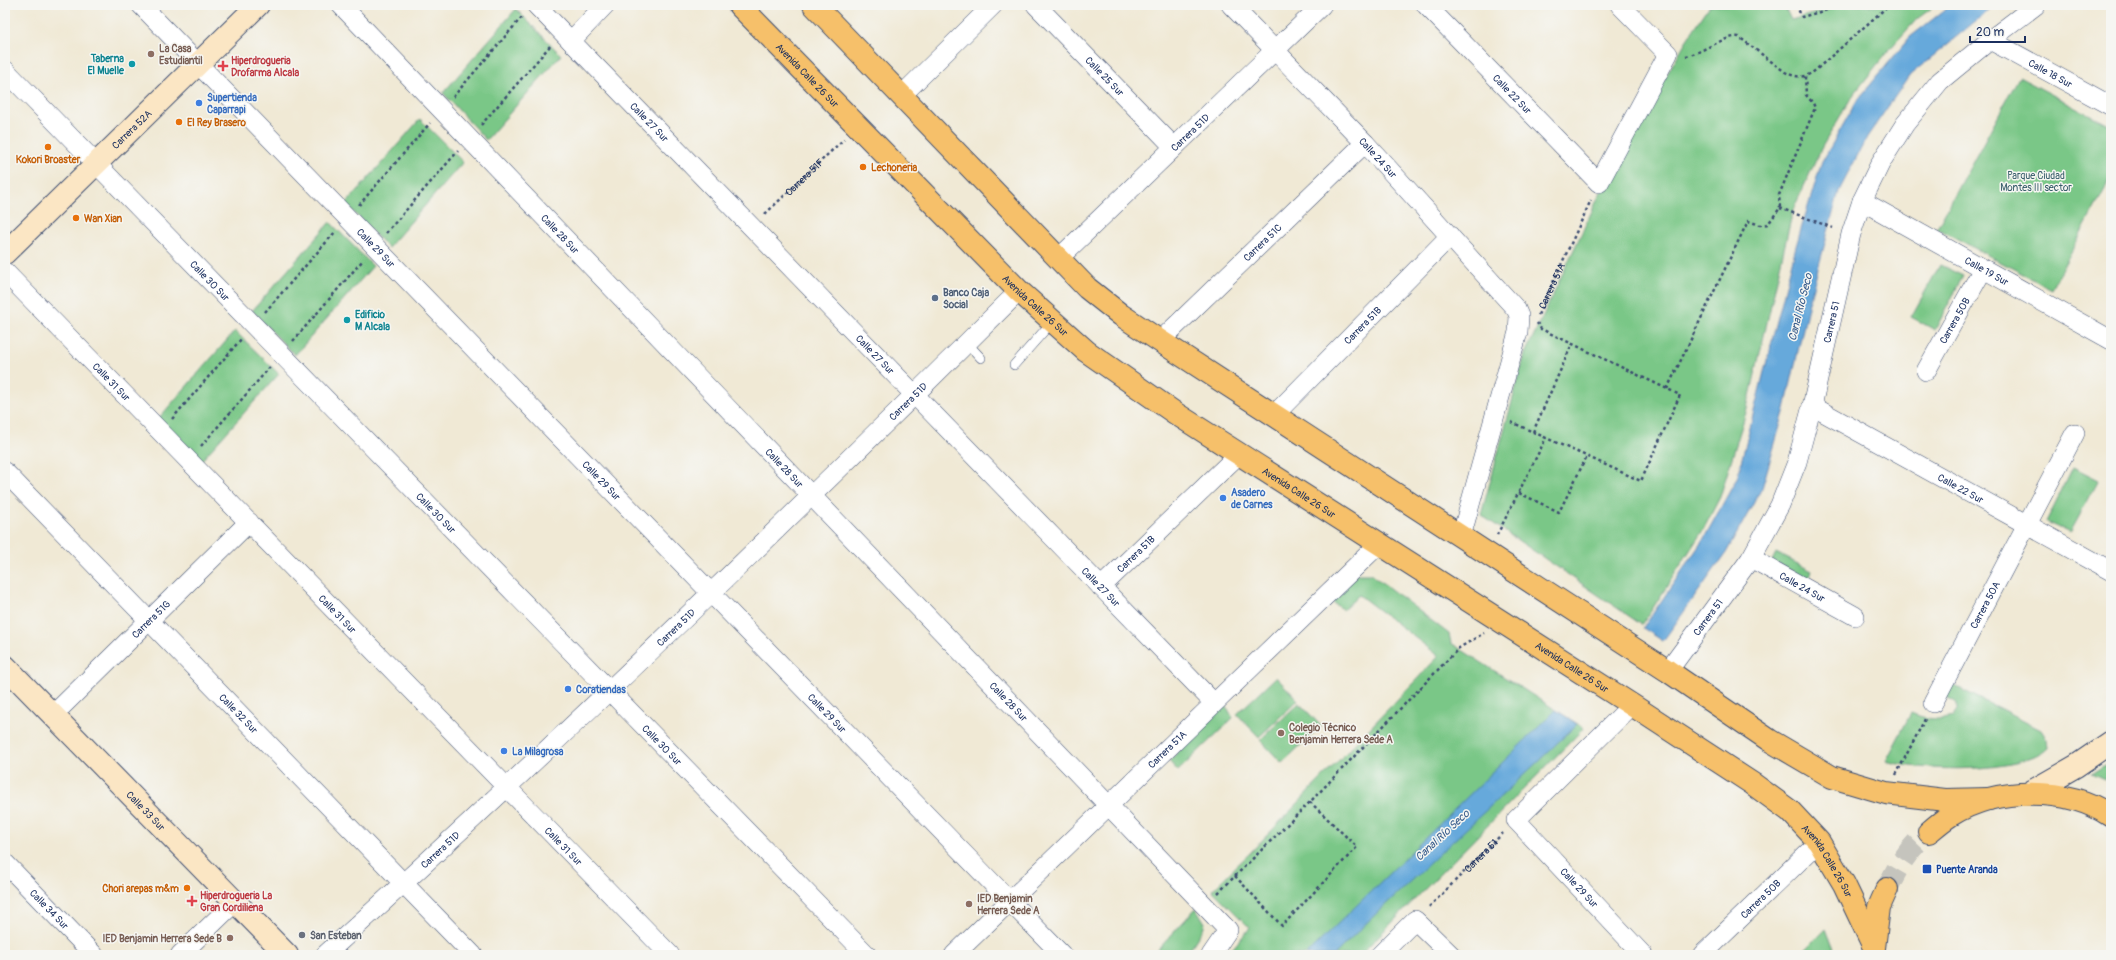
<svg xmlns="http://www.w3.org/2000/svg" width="2116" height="960" viewBox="0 0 2116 960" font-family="Pangolin,sans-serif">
	<rect width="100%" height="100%" fill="#f6f6f2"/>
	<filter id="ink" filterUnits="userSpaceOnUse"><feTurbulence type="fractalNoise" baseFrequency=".025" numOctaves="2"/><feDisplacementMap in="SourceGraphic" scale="8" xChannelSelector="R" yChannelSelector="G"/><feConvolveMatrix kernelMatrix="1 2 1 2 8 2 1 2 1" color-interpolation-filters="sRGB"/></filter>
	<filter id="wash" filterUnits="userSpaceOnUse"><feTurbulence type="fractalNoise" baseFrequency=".012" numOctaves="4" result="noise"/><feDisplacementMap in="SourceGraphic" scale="16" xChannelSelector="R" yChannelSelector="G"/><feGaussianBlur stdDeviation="0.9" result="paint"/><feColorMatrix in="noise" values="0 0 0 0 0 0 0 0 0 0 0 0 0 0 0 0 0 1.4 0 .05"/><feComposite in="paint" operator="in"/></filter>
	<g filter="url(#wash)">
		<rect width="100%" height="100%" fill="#f0e9d5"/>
		<!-- green -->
		<g fill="#7ac787" stroke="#4a7b72">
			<path d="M1710 5H1784L1791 20 1844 5H1936L1917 19 1887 52 1851 98 1822 147 1793 210 1747 409 1720 497 1703 530 1642 625 1481 515 1525 354 1605 183 1686 41Z"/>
			<path d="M516 9 561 55 486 140 443 93Z"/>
			<path d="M2019 77 2111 126V178L2051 289 1937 228Z"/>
			<path d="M420 119 463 162 388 248 346 204Z"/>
			<path d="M330 222 373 266 295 355 252 311Z"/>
			<path d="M1940 265 1963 276 1935 330 1911 317Z"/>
			<path d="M235 331 279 374 201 461 158 419Z"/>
			<path d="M2073 467 2099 480 2070 533 2046 522Z"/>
			<path d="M1776 553 1812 571 1809 580 1772 561Z"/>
			<path d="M1357 574H1371L1449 634 1451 643 1584 728 1360 955H1227L1250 928 1212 890 1252 851 1439 656 1359 595 1343 610 1330 600Z"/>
			<path d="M1276 677 1298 700 1259 737 1237 714Z"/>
			<path d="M1951 684 2041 730 2047 739 2048 748C2024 774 1919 772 1886 761L1911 713C1925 719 1938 721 1952 717L1957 710V703L1945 696Z"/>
			<path d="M1299 703 1321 726 1282 763 1260 740Z"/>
			<path d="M1225 704 1233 718 1178 771 1169 761Z"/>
			<path d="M2111 761V783L2091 774Z"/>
			<path d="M1196 908 1205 923 1203 929 1186 955H1153Z"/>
			<path d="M1826 929 1836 955H1800Z"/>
		</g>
		<!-- water -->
		<g fill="#66a9db" stroke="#406c9c">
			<path d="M1951 5H1995L1910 75 1867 137 1839 191 1809 302 1785 409 1762 488 1726 553 1663 641 1643 628 1703 540 1737 478 1796 246 1821 164 1856 102 1910 37Z"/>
			<path d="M1556 710 1577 724C1497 802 1413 876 1334 955H1306Z"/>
		</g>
	</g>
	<g filter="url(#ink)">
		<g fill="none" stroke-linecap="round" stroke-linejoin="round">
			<!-- primary-tunnel -->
			<path stroke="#c5c4bd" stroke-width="22" stroke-dasharray="22 11" stroke-linecap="butt" d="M1887 889C1897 867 1910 846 1929 832"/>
			<!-- lane casing -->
			<g stroke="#3b4b70" stroke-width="10">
				<g id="lane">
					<path d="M967 343 981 358"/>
					<path d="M1014 365 1052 322"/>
				</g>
			</g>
			<!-- street casing -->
			<g stroke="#3b4b70" stroke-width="20">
				<g id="street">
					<path id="s4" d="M141 5 1062 955"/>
					<path id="s5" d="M341 5 1228 930 1211 955"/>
					<path id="s6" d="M536 5 1214 703"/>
					<path id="s7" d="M1036 5 1174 147"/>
					<path id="s8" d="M1231 5 1365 143 1516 309 1519 316 1518 332 1461 537"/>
					<path id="s9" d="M1426 5 1599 183 1668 54 1620 5"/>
					<path id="s10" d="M1990 40 2111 106"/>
					<path d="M571 41 605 5"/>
					<path id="s11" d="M5 70 867 955"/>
					<path d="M901 96 993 5"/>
					<path id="s12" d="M1862 201 2111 340"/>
					<path id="s13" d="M1058 259 1322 5"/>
					<path id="s14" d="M5 272 670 955"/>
					<path id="s15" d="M1160 341 1365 143"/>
					<path id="s16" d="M1926 371 1983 269"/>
					<path id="s17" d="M1812 406 2111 571"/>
					<path id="s18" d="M1274 415 1450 236"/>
					<path id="s19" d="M5 472 473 955"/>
					<path id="s20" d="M1751 558 1855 616"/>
					<path id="s21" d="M1101 587 1239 454"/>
					<path id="s22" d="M1668 671 1751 558 1780 505 1797 462 1812 406 1851 234 1862 201 1881 162 1905 124 1940 81 1990 40 2036 5"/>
					<path id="s23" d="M1933 703 2075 433"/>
					<path id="s24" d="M1632 705 1516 820 1643 955"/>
					<path id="s25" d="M53 715 249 522"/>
					<path id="s26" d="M5 863 94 955"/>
					<path d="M180 955 235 902"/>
					<path id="s27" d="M325 955C562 740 792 517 1019 291"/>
					<path id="s28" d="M954 955 1379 544"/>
					<path d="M1380 955 1415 920 1451 955"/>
					<path id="s29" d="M1702 955 1819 842"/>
				</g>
			</g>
			<!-- secondary casing -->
			<g stroke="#3b4b70" stroke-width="24">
				<g id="secondary">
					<path id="s30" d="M5 253 258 5"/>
					<path id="s31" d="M5 666 287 955"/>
					<path d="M2029 793 2076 766 2111 742"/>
				</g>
			</g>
			<!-- primary casing -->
			<g stroke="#3b4b70" stroke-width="24">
				<g id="primary">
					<path id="s32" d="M739 5 1019 291 1086 351 1175 413 1632 705 1753 784 1790 811 1819 842 1844 884 1874 947"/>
					<path d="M814 5 1087 288 1121 315 1160 341 1668 671 1769 740 1832 777 1886 793 1945 800 1989 799"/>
					<path d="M1929 832C1936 826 1943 820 1951 815 1996 787 2067 786 2111 816"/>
					<path d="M1874 948 1879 907 1887 889"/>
				</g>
			</g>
			<!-- path -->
			<g stroke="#3b4b70" stroke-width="2.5" stroke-dasharray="3 3" stroke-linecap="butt">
				<path d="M1796 5 1802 17 1844 5"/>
				<path d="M1686 56C1702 53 1725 35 1739 37L1785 72C1798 79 1807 78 1818 68L1889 5"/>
				<path d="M453 97 522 17"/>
				<path d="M481 125 550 46"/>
				<path d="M359 205 430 123"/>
				<path d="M1780 208 1833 228"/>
				<path id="s1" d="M765 214 844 139"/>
				<path d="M386 233 458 151"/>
				<path d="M265 312 336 231"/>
				<path id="s2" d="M1538 315 1591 200"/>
				<path d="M293 341 363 260"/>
				<path d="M1667 389 1748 221 1760 225 1768 224 1780 208 1779 195 1815 108 1813 103 1806 95 1805 76"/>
				<path d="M172 419 242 338"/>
				<path d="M1511 422 1641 481 1680 395 1541 329 1537 323"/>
				<path d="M1533 432 1572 344"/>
				<path d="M201 446 270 367"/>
				<path d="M1519 493 1559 512 1587 456"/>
				<path d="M1497 535 1546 438"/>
				<path d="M1896 775 1925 719"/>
				<path d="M1235 876 1282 926 1357 847 1310 802"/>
				<path d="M1218 893 1310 802 1459 648 1484 633"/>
				<path id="s3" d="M1429 907 1503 833"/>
			</g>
			<!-- lane -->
			<use href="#lane" stroke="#fff" stroke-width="9"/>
			<!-- street -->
			<use href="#street" stroke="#fff" stroke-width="19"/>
			<!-- secondary -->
			<use href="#secondary" stroke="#fbe6c4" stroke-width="22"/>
			<!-- primary -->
			<use href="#primary" stroke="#f6c06b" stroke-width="22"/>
		</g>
	</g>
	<!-- markers -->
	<g fill="#8d6e63" stroke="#f6f6f2" stroke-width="1.5">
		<circle cx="151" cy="54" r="4"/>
		<circle cx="1281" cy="733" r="4"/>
		<circle cx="969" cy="904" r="4"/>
		<circle cx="230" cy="938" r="4"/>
	</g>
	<g fill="#0f9aa8" stroke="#f6f6f2" stroke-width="1.5">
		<circle cx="132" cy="64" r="4"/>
		<circle cx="347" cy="320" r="4"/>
	</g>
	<g fill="#e0444e" stroke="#f6f6f2" stroke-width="1.5">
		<path d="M221 60h4v4h4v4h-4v4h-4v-4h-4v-4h4z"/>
		<path d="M190 895h4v4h4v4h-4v4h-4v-4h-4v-4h4z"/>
	</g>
	<g fill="#3f7fe0" stroke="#f6f6f2" stroke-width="1.5">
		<circle cx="199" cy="103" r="4"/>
		<circle cx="1223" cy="498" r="4"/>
		<circle cx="568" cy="689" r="4"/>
		<circle cx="504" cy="751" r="4"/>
	</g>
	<g fill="#e8710a" stroke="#f6f6f2" stroke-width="1.5">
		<circle cx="179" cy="122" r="4"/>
		<circle cx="48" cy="147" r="4"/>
		<circle cx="863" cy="167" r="4"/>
		<circle cx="76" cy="218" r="4"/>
		<circle cx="187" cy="888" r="4"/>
	</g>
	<circle fill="#5c6f8a" stroke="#f6f6f2" stroke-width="1.5" cx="935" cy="298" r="4"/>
	<rect fill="#1a4fb4" stroke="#f6f6f2" stroke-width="1.5" x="1922" y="864" width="10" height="10" rx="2"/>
	<circle fill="#6b7280" stroke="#f6f6f2" stroke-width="1.5" cx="302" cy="935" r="4"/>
	<g text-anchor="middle" stroke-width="3" stroke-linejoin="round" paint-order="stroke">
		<!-- education labels -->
		<g font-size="10" font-weight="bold" fill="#785e54" stroke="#f6f6f2" text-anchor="start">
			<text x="159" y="52">La Casa<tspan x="159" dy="12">Estudiantil</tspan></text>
			<text x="1289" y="731">Colegio Técnico<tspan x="1289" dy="12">Benjamin Herrera Sede A</tspan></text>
			<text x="977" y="902">IED Benjamin<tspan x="977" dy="12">Herrera Sede A</tspan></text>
			<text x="222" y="942" text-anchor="end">IED Benjamin Herrera Sede B</text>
		</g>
		<!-- culture labels -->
		<g font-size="10" font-weight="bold" fill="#0d838f" stroke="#f6f6f2" text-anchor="end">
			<text x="124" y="62">Taberna<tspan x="124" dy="12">El Muelle</tspan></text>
			<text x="355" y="318" text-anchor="start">Edificio<tspan x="355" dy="12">M Alcala</tspan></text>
		</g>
		<!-- health labels -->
		<g font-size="10" font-weight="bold" fill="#be3a42" stroke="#f6f6f2" text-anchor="start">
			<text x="231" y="64">Hiperdrogueria<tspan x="231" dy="12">Drofarma Alcala</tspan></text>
			<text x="200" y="899">Hiperdrogueria La<tspan x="200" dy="12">Gran Cordiliena</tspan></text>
		</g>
		<!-- street labels -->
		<g font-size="10" fill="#1b2f5e" stroke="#f6f6f2">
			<text dy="4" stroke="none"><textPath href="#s10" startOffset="69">Calle 18 Sur</textPath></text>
			<text dy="4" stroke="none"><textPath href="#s32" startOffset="98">Avenida Calle 26 Sur</textPath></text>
			<text dy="4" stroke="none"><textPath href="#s7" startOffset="99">Calle 25 Sur</textPath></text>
			<text dy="4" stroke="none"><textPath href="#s9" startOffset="124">Calle 22 Sur</textPath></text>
			<text dy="4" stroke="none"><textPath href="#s6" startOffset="163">Calle 27 Sur</textPath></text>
			<text dy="4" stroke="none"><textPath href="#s30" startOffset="177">Carrera 52A</textPath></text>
			<text dy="4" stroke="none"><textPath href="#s13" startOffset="183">Carrera 51D</textPath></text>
			<text dy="4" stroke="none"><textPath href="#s8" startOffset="212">Calle 24 Sur</textPath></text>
			<text dy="4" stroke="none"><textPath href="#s1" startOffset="54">Carrera 51F</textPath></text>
			<text dy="4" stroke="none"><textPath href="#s5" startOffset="317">Calle 28 Sur</textPath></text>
			<text dy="4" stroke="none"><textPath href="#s15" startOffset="142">Carrera 51C</textPath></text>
			<text dy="4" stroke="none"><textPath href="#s4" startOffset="338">Calle 29 Sur</textPath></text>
			<text dy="4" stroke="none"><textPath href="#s12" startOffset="143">Calle 19 Sur</textPath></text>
			<text dy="4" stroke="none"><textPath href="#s11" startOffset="294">Calle 30 Sur</textPath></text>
			<text dy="4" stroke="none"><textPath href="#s2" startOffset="32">Carrera 51A</textPath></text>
			<text dy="4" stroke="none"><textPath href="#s32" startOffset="422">Avenida Calle 26 Sur</textPath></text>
			<text dy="4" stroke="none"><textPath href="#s16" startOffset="58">Carrera 50B</textPath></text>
			<text dy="4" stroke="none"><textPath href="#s22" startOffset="391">Carrera 51</textPath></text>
			<text dy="4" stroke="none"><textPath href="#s18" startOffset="126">Carrera 51B</textPath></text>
			<text dy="4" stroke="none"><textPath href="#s6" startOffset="487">Calle 27 Sur</textPath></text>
			<text dy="4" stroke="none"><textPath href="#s14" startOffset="153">Calle 31 Sur</textPath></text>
			<text dy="4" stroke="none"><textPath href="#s27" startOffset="804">Carrera 51D</textPath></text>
			<text dy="4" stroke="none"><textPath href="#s5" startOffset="641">Calle 28 Sur</textPath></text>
			<text dy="4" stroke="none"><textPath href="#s4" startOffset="662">Calle 29 Sur</textPath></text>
			<text dy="4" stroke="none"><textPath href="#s17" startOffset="170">Calle 22 Sur</textPath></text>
			<text dy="4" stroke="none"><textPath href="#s32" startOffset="746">Avenida Calle 26 Sur</textPath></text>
			<text dy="4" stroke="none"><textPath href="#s11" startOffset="618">Calle 30 Sur</textPath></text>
			<text dy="4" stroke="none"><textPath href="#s21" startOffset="48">Carrera 51B</textPath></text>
			<text dy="4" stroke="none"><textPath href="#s6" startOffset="811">Calle 27 Sur</textPath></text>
			<text dy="4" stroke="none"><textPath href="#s20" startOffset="59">Calle 24 Sur</textPath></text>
			<text dy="4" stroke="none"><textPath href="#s23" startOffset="111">Carrera 50A</textPath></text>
			<text dy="4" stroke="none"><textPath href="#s14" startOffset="477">Calle 31 Sur</textPath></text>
			<text dy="4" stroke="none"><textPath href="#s22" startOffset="67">Carrera 51</textPath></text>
			<text dy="4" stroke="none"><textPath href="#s25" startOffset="137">Carrera 51G</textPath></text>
			<text dy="4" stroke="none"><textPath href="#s27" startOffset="480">Carrera 51D</textPath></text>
			<text dy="4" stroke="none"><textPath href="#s32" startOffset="1070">Avenida Calle 26 Sur</textPath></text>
			<text dy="4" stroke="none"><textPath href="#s5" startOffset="965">Calle 28 Sur</textPath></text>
			<text dy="4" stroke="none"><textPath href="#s19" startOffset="336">Calle 32 Sur</textPath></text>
			<text dy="4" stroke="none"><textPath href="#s4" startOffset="986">Calle 29 Sur</textPath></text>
			<text dy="4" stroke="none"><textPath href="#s11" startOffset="942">Calle 30 Sur</textPath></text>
			<text dy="4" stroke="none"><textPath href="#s28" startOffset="296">Carrera 51A</textPath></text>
			<text dy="4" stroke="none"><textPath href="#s31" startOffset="202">Calle 33 Sur</textPath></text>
			<text dy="4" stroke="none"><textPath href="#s14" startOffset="801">Calle 31 Sur</textPath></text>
			<text dy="4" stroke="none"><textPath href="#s27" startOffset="156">Carrera 51D</textPath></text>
			<text dy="4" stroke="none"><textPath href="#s3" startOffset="73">Carrera 51</textPath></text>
			<text dy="4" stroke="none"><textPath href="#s32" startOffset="1394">Avenida Calle 26 Sur</textPath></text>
			<text dy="4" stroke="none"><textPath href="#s24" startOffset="256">Calle 29 Sur</textPath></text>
			<text dy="4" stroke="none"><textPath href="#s29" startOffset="81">Carrera 50B</textPath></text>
			<text dy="4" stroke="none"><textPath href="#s26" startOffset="64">Calle 34 Sur</textPath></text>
		</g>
		<!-- shop labels -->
		<g font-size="10" font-weight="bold" fill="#366cbe" stroke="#f6f6f2" text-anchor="start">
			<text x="207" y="101">Supertienda<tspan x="207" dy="12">Caparrapi</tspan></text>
			<text x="1231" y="496">Asadero<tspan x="1231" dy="12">de Carnes</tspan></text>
			<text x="576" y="693">Coratiendas</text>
			<text x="512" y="755">La Milagrosa</text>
		</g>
		<!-- food labels -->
		<g font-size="10" font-weight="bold" fill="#c56008" stroke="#f6f6f2" text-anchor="start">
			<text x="187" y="126">El Rey Brasero</text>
			<text x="48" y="163" text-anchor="middle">Kokori Broaster</text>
			<text x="871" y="171">Lechoneria</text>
			<text x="84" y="222">Wan Xian</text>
			<text x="179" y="892" text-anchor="end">Chori arepas m&amp;m</text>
		</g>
		<!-- park labels -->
		<g font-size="10" fill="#385d6a" stroke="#f6f6f2">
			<text x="2036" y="179">Parque Ciudad<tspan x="2036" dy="12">Montes III sector</tspan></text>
		</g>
		<!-- service labels -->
		<g font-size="10" font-weight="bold" fill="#4e5e75" stroke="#f6f6f2" text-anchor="start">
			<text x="943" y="296">Banco Caja<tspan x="943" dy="12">Social</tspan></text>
		</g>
		<!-- transit labels -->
		<g font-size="10" font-weight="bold" fill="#164399" stroke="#f6f6f2" text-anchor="start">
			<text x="1936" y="873">Puente Aranda</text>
		</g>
		<!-- worship labels -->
		<g font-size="10" font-weight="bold" fill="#5b616d" stroke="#f6f6f2" text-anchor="start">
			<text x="310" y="939">San Esteban</text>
		</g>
		<!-- water labels -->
		<g font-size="11" font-style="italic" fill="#355a8a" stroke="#f6f6f2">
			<text transform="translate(1800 307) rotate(-76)" y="4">Canal Río Seco</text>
			<text transform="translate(1442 835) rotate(-43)" y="4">Canal Río Seco</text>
		</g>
	</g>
	<!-- margin -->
	<rect width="2116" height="960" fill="none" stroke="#f6f6f2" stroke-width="20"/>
	<!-- scale -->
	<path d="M1970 36v6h55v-6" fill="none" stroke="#1b2f5e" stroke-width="2"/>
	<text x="1976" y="36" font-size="12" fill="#1b2f5e" stroke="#f6f6f2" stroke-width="3" paint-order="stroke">20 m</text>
</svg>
